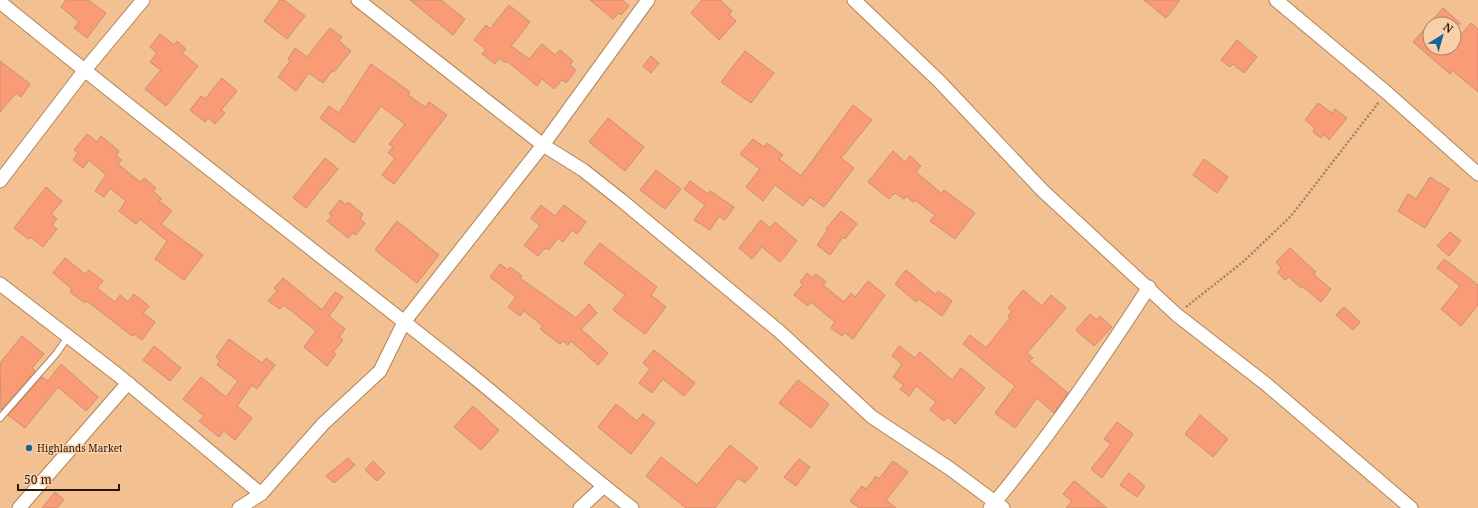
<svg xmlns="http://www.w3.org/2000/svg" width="1478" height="508" viewBox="0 0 1478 508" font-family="'Noto Serif',serif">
	<rect width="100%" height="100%" fill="#f3c092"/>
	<!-- building -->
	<g fill="#f99c75" stroke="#cb8e74">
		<path d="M66 0H88L106 13 87 38 74 28 79 22 61 7Z"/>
		<path d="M280 0H284L305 16 287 39 264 21Z"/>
		<path d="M410 0H441L465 19 453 35Z"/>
		<path d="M590 0H623L629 6 621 15 619 13 613 19Z"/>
		<path d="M702 0H720L732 11 729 15 736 21 719 40 691 13Z"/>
		<path d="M1144 0H1180L1166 18Z"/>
		<path d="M509 5 530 22 511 46 529 59 542 44 555 55 560 50 573 61 570 65 576 70 566 83 562 80 554 89 542 79 537 86 507 61 506 63 499 58 495 64 482 54 486 49 474 40 486 25 490 29Z"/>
		<path d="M1443 8 1461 24H1430V48H1454V43L1471 23 1478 29V92L1453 71 1450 74 1413 42Z"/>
		<path d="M330 28 342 37 339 41 351 51 334 72 332 71 323 83 309 73 296 91 278 77 290 61 288 59 295 48 307 57Z"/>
		<path d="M160 34 174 45 177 41 186 49 182 53 198 66 166 106 145 89 161 70 150 62 157 53 150 47Z"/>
		<path d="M1237 40 1257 57 1244 73 1233 64 1230 67 1221 60Z"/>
		<path d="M745 51 774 73 751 103 721 82Z"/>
		<path d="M651 56 659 63 651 73 643 66Z"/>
		<path d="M0 61 30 84 21 97 16 93 0 112Z"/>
		<path d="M371 64 410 92 408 95 425 107 429 102 447 115 394 184 382 175 395 158 388 153 393 147 389 144 405 124 381 106 354 143 320 118 329 106 339 113Z"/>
		<path d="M222 78 237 91 221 110 225 113 215 124 209 118 205 122 190 110 201 96 205 99Z"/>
		<path d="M1318 103 1332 113 1335 109 1347 118 1329 140 1324 135 1321 138 1313 132 1315 128 1305 120Z"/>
		<path d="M853 105 872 120 841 158 854 168 824 207 810 197 803 206 775 185 763 201 746 187 760 169 740 154 753 139 764 147 767 143 783 155 779 159 801 176Z"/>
		<path d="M608 118 644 147 625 171 589 142Z"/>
		<path d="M87 134 97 142 101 136 119 151 116 156 122 160 118 164 140 182 144 178 156 188 153 191 162 199 159 201 172 211 161 224 203 255 184 280 155 259 167 241 140 219 136 224 119 211 126 201 110 188 104 197 95 191 106 175 89 160 83 168 73 160 78 153 74 150Z"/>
		<path d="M893 151 905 162 910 156 921 166 916 172 941 193 944 190 975 213 955 239 930 221 935 215 915 200 913 202 906 196 904 199 895 193 889 199 868 182Z"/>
		<path d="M325 158 338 169 306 208 293 198Z"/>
		<path d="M1204 159 1228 177 1217 193 1193 175Z"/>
		<path d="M656 170 681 189 665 209 640 190Z"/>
		<path d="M1430 177 1449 189 1425 228 1398 211 1408 194 1416 199Z"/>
		<path d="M690 181 708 194 710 191 734 207 725 220 719 216 710 230 694 220 705 205 684 189Z"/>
		<path d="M46 187 62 201 51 214 57 219 52 225 57 229 43 247 30 237 28 239 14 228Z"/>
		<path d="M340 200 346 205 348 202 363 214 360 219 365 223 356 235 353 233 348 238 327 221 332 216 329 214Z"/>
		<path d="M541 205 555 216 564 205 586 222 577 234 572 230 563 242 558 238 549 250 545 248 538 256 524 245 540 226 531 218Z"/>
		<path d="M841 211 857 224 845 239 843 237 830 255 817 245 827 231 826 229Z"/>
		<path d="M761 220 770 228 775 222 797 241 780 262 762 247 752 259 739 248Z"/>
		<path d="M397 221 439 255 417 283 375 250Z"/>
		<path d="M1450 232 1461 241 1449 256 1437 246Z"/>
		<path d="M600 243 657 287 651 295 666 307 645 334 613 310 625 295 584 263Z"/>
		<path d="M1290 248 1316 272 1313 274 1331 289 1321 302 1302 286 1301 288 1289 277 1285 280 1277 272 1281 268 1276 262Z"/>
		<path d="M65 258 85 274 89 270 103 281 97 288 115 302 120 295 128 302 134 294 149 306 143 313 155 322 142 340 134 334 132 336 87 301 85 303 70 292 72 289 53 273Z"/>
		<path d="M1444 259 1478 285V305L1461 326 1441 309 1460 286 1437 268Z"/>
		<path d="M500 264 508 270 510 267 522 276 520 278 576 318 589 304 597 313 581 329 608 353 598 365 571 341 568 345 563 341 560 344 540 329 543 326 524 311 520 316 508 307 516 297 490 277Z"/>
		<path d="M906 270 936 295 938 291 952 301 942 316 919 299 916 302 895 284Z"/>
		<path d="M807 273 813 278 816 274 826 282 823 285 844 302 851 293 855 297 868 281 885 295 853 339 845 333 842 336 831 328 835 322 811 302 808 306 794 295 803 284 800 282Z"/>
		<path d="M283 278 322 310 335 292 343 297 329 316 345 329 339 337 343 340 333 352 336 354 327 366 304 347 316 331 284 305 280 309 268 301 277 291 274 288Z"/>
		<path d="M1023 290 1042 306 1051 295 1066 308 1027 353 1033 358 1029 361 1068 393 1054 413 1037 398 1015 428 995 413 1015 386 963 344 970 335 986 348 1010 318 1008 316 1012 311 1008 308Z"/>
		<path d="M1344 307 1360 322 1353 330 1336 315Z"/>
		<path d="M1090 314 1097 320 1100 316 1112 327 1094 346 1076 330Z"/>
		<path d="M22 336 44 354 32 368 35 371 1 410 0 363Z"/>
		<path d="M229 339 262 363 266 358 275 365 257 389 252 385 237 406 252 418 235 440 224 431 219 437 199 421 204 416 183 399 201 377 226 397 238 381 217 365 220 361 216 357Z"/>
		<path d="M154 346 181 368 170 381 143 360Z"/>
		<path d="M899 346 915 358 920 352 952 380 961 368 985 388 955 424 948 417 944 421 930 410 936 402 916 386 909 396 900 389 904 385 893 377 902 364 892 356Z"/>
		<path d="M654 350 695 383 684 396 663 379 652 393 639 383 650 369 643 363Z"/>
		<path d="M61 364 98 397 86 411 58 387 25 428 8 415 42 377 48 381Z"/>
		<path d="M798 380 829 404 811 428 779 403Z"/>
		<path d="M616 404 637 421 643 414 655 423 631 454 598 427Z"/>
		<path d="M473 406 499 430 481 450 454 427Z"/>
		<path d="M1200 415 1228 439 1213 457 1185 434Z"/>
		<path d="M1117 422 1133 434 1102 478 1091 469 1111 444 1104 439Z"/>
		<path d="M730 445 758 468 745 483 738 478 715 508H686L646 476 661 457 697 485Z"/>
		<path d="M348 458 355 465 334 483 326 476Z"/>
		<path d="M799 459 810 467 796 486 784 477Z"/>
		<path d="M373 461 385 473 377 481 365 470Z"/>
		<path d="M893 461 908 472 886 500 896 508H859L850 501 862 486 866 489 876 476 879 479Z"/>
		<path d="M1129 473 1145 486 1137 497 1120 485Z"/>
		<path d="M1074 481 1083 488 1107 508H1066L1072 501 1063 494Z"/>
		<path d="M55 492 64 500 57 508H42Z"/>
	</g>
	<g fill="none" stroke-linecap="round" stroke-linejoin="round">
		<!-- lane casing -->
		<g stroke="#b28356" stroke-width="8">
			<path id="lane" d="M0 418 56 354 68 337"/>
		</g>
		<!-- street casing -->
		<g stroke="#b28356" stroke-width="15">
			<g id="street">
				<path d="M358 0 543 145 583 170 621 200 780 332 872 417 949 468 1003 508"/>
				<path d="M854 0 939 81 1043 191 1177 315 1266 384 1411 508"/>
				<path d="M1276 0 1386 92 1478 174"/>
				<path d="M0 2C151 125 306 244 460 366 518 412 573 463 632 508"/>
				<path d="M0 181 84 71 143 0"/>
				<path d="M0 284 118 375 261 494"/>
				<path d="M19 508 128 383"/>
				<path d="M239 508 261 494 323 424 380 371 404 322 543 145 648 0"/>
				<path d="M580 508 604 486"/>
				<path d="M990 508C1048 439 1100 363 1149 287"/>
			</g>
		</g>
		<!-- path -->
		<path stroke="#a7805d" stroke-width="2.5" stroke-dasharray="2 2" stroke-linecap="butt" d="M1186 307 1244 261 1291 216 1379 102"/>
		<!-- lane -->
		<use href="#lane" stroke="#fff" stroke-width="6"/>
		<!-- street -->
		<use href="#street" stroke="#fff" stroke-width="13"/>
	</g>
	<!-- markers -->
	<circle fill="#186497" stroke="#f9d0ab" stroke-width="1.5" cx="29" cy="448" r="4"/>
	<g text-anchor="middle" stroke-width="3" stroke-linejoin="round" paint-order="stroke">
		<!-- poi labels -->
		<g font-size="10" fill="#2a1806" stroke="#f9d0ab" text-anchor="start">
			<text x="37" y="452">Highlands Market</text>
		</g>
	</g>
	<!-- north arrow -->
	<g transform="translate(1442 36) rotate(37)"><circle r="19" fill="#f9d0ab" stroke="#a68669"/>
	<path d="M0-3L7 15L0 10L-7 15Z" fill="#186497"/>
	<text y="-6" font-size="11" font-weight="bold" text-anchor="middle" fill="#2a1806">N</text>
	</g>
	<!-- scale -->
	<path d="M18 484v6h101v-6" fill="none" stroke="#2a1806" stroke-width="2"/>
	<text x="24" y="484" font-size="12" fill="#2a1806" stroke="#f9d0ab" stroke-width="3" paint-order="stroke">50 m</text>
</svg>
